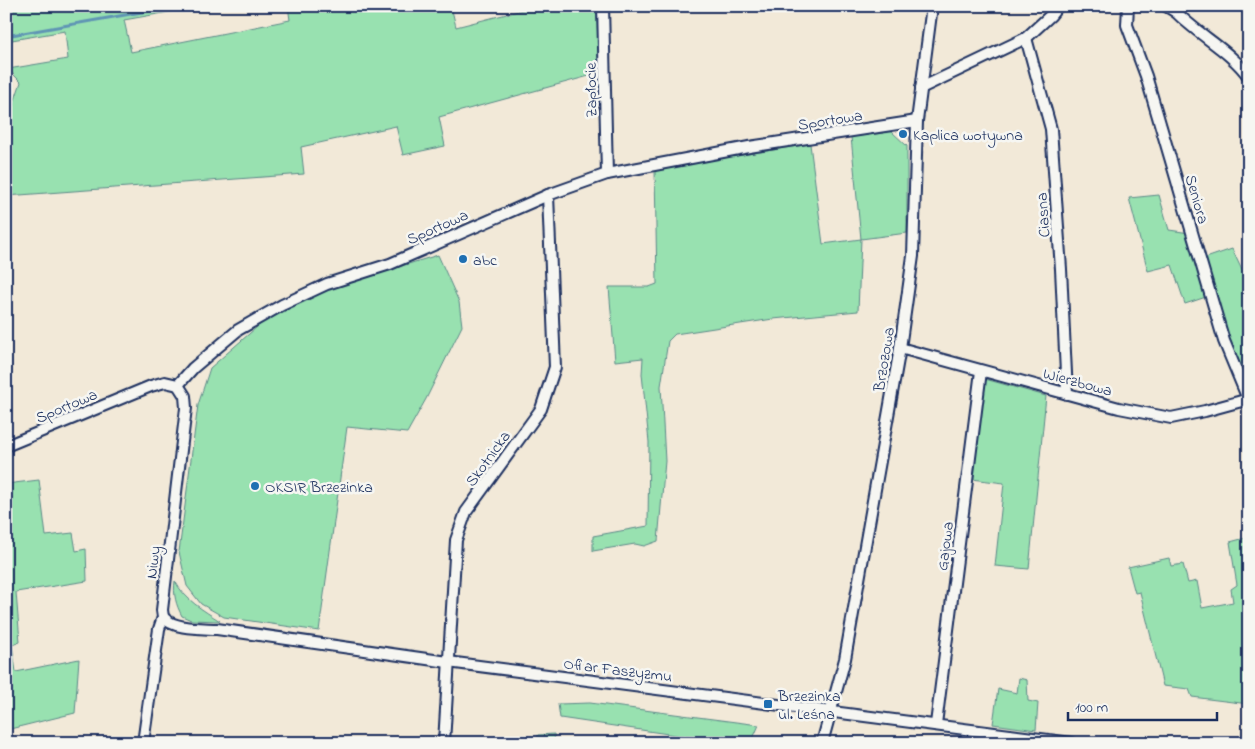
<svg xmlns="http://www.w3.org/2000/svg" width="1255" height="749" viewBox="0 0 1255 749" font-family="'Indie Flower',sans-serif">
	<rect width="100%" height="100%" fill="#f2e9d8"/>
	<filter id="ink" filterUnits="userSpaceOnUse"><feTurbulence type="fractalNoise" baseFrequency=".02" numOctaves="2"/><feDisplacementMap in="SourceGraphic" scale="10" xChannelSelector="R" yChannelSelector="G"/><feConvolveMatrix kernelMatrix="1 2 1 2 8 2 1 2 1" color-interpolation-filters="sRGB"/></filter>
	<g filter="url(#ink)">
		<!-- green -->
		<g fill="#98e1b0" stroke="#5a8887">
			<path d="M10 6H203L124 20 131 52 290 20 288 6H451L456 27 538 6H596L600 73 439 117 445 146 403 155 396 126 301 147 304 174 6 196V126L21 82 8 69 68 59 65 31 6 41V11H9Z"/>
			<path d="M892 132 907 146V233L861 239 858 311 773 319 675 334 668 341 661 386 665 461 658 541 644 546 635 544 593 551V536L648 526 649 442 642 374 643 358 615 361 609 287H649L657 284 655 169 810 144 823 244 861 239 851 137Z"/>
			<path d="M1159 195 1169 230 1190 233 1206 297 1185 304 1172 265 1148 271 1129 198Z"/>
			<path d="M1232 249 1249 285V387L1229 343 1203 259Z"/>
			<path d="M438 255 459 302 462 326 426 399 407 433 347 427 319 631 224 617 201 604 187 586 179 552 198 405 210 368 265 320 329 288Z"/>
			<path d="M985 379 1046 396 1029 569 995 566 1004 483 972 479Z"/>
			<path d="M39 480 46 536 73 533 76 551 86 549 87 581 16 592 20 642 12 645 16 672 79 659 75 713 6 730V484Z"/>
			<path d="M1249 537V704L1192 697 1189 689 1163 686 1140 592 1135 593 1128 567 1169 558 1171 566 1183 564 1188 583 1197 581 1202 608 1233 602 1231 589 1237 585 1230 542Z"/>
			<path d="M175 581C185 600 203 610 220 621L191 620 182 616C176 605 173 594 175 581Z"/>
			<path d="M1019 678 1027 680 1028 701 1038 703 1036 730 993 724 998 689 1017 693Z"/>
			<path d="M590 703 759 725 751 743H729L560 718 558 704Z"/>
			<path d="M554 734 555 743H537L538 735Z"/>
		</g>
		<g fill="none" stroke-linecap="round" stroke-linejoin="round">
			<!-- stream -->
			<path stroke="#5f95b4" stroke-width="3" d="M6 36 176 6"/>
			<!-- minor casing -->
			<g stroke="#1b2f5e" stroke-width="14">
				<g id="minor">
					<path d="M603 6 607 174"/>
					<path d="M1128 6 1127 25 1146 76 1224 341 1248 399"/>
					<path d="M1166 6 1176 12"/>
					<path d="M1180 6 1176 12C1198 35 1231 51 1249 77"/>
					<path d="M1026 38 1051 129 1061 269 1067 394"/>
					<path d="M921 88 1026 38 1051 15 1058 6"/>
					<path d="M900 348 1119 408 1171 418 1205 411 1249 399"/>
					<path d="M178 385 193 368 238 330 282 305 327 284 390 264 548 195 607 174 749 147 917 121"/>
					<path d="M6 446 151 386 165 382 178 385"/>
					<path d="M163 617C174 630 202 628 217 629L448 662 1072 743"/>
					<path d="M936 724 981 371"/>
					<path d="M143 743 159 629 163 617 162 610 186 408 185 396 178 385"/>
					<path d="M444 743 456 540 466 512 541 409 555 367 548 195"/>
					<path d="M822 743 845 659 900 348 913 256 917 121 932 6"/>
				</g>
			</g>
			<!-- minor -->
			<use href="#minor" stroke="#f6f6f2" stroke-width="10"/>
		</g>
	</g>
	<!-- markers -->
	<g fill="#1f6fb2" stroke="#f6f6f2" stroke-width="2">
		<circle cx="903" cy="134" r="5"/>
		<circle cx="463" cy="259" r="5"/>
		<circle cx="255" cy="486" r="5"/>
		<rect x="763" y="699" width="10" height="10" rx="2.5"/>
	</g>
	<g text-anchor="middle" stroke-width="5" stroke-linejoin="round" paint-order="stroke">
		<!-- street labels -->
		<g font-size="16" fill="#1b2f5e" stroke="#f6f6f2">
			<text transform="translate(590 90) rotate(-91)" y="6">Zapłocie</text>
			<text transform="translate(830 119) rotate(-9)" y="6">Sportowa</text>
			<text transform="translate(1198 199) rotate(74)" y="6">Seniora</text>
			<text transform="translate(1042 215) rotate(-94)" y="6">Ciasna</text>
			<text transform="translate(437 226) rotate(-24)" y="6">Sportowa</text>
			<text transform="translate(883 359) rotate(-81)" y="6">Brzozowa</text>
			<text transform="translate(1078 381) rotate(15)" y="6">Wierzbowa</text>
			<text transform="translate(66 405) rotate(-23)" y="6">Sportowa</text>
			<text transform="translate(487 458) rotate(-54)" y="6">Skotnicka</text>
			<text transform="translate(944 546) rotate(-83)" y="6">Gajowa</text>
			<text transform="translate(152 562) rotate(-83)" y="6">Niwy</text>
			<text transform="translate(618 669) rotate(7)" y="6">Ofiar Faszyzmu</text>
		</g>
		<!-- poi labels -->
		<g font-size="16" fill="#1b2f5e" stroke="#f6f6f2" text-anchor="start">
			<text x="913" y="140">Kaplica wotywna</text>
			<text x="473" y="265">abc</text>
			<text x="265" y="492">OKSIR Brzezinka</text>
			<text x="778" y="701">Brzezinka<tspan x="778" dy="18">ul. Leśna</tspan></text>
		</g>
	</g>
	<!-- margin -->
	<rect width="1255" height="749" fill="none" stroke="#f6f6f2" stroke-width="25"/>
	<rect x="12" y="12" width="1230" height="724" fill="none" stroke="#1b2f5e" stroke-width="2" filter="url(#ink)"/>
	<!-- scale -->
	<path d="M1068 712v8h149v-8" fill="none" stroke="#1b2f5e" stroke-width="2.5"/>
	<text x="1075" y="712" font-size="15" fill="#1b2f5e" stroke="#f6f6f2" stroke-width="4" paint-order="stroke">100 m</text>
</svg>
